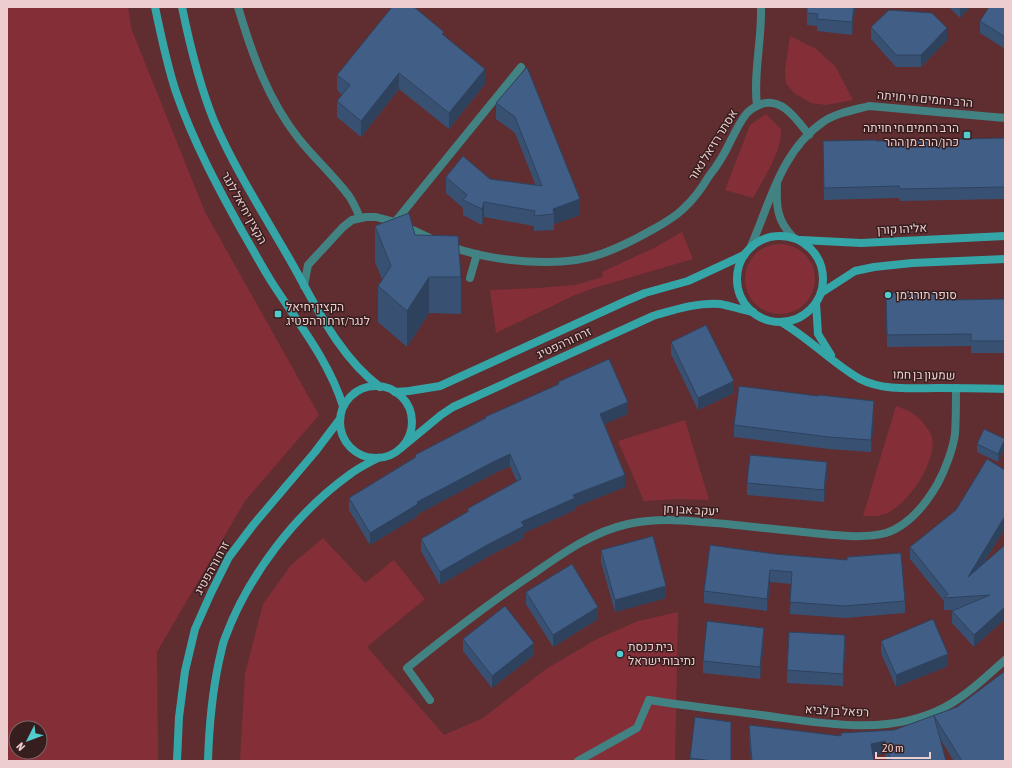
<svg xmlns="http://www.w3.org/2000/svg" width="1012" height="768" viewBox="0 0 1012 768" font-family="'Asap Condensed',Heebo,sans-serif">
	<rect width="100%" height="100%" fill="#602d31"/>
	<!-- green -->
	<g fill="#842f38" fill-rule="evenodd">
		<path d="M7 7H128L131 28 205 212 319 415 245 501 157 652 158 761H7ZM16 728H40V752H16Z"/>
		<path d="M790 36 816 49 835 66 853 100 826 105 811 103 794 93 786 83 785 70Z"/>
		<path d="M766 114 781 129C782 151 764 178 753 198L725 190 750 125Z"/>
		<path d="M682 232 693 259 594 288 575 295 496 333 490 290 538 288 575 285 603 277 602 272 654 248Z"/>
		<circle cx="780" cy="279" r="35"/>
		<path d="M896 406C902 408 910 411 915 415 920 418 931 432 932 437 937 462 909 502 888 513 880 517 871 516 863 516Z"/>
		<path d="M685 420 709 500 679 499 644 501 618 441Z"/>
		<path d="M323 538 365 583 394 560 425 599 367 647 444 735 483 718 546 669 597 639 638 621 678 612 675 761H240L245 674 263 604 291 565Z"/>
	</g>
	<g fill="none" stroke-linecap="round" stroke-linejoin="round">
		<!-- lane -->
		<g stroke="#428283" stroke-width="8">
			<path d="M395 222 521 67"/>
			<path d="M470 278 477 254"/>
			<path d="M578 761 637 728 649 700"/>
		</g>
		<!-- street -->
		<g stroke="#428283" stroke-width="8">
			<path d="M238 7C252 54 268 100 299 139 315 159 334 176 349 196 354 203 357 211 360 218"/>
			<path d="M757 106C753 74 762 40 761 7"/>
			<path d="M777 184C776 206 777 221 793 237"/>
			<path d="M449 246C490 261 559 269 601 254 618 248 634 240 650 231 661 225 674 218 683 209 693 200 702 188 709 176 718 165 725 153 731 140 736 131 741 119 748 112 751 109 755 107 759 105 781 95 797 120 809 135"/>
			<path d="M751 246C770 203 781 151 823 122 836 113 854 110 869 106L1005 118"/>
			<path d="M304 286 308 265 343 227 352 220 366 217H376L395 222 434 240"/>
			<path d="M430 700 407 668C448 635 489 603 533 574 563 553 592 532 628 524 660 517 694 521 726 524 755 527 784 530 813 533 836 535 863 539 886 533 910 525 926 504 938 483 945 470 953 449 955 434 956 419 956 403 956 388"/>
			<path d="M649 700C686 706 723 710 761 715 821 723 889 737 945 707 967 695 986 677 1005 660"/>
		</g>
		<!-- secondary -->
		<g stroke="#35a6a8" stroke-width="8">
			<path d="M155 7C161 36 167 65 176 92 193 141 217 186 242 231 252 248 261 265 271 281 297 322 328 359 343 406"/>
			<path d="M182 7C190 46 199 84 214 121 236 172 267 219 294 267 318 310 340 357 380 387"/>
			<circle cx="780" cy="279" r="43"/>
			<path d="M801 240 861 243 1005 236"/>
			<path d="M821 293 855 271 874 267 912 263 1005 259"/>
			<path d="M816 303 818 334 831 355"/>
			<path d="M781 322C809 338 832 363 860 379 883 391 913 388 938 388 960 388 983 388 1005 389"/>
			<circle cx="376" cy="422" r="36"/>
			<path d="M395 392 409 391 440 386 626 301 645 293 688 281 744 255"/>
			<path d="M401 448 441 415 453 407 653 316C674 310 697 302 720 304 731 306 742 310 753 312"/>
			<path d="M177 761 179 717 185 671 195 629 211 593 229 557 254 524 315 452 340 419"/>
			<path d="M208 761C209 728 212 694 219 661 221 654 222 645 225 638 248 576 295 514 349 475 358 468 368 463 378 458"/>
		</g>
	</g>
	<!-- wall -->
	<g fill="#385173">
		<path d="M855 7 852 35 817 31V26L807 25V13Z"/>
		<path d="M949 7H970L960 18Z"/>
		<path d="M1005 7V49L980 33V21Z"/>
		<path d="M871 27 947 40 921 67H896L871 39Z"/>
		<path d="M444 35 485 84 449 129 399 89 361 137 337 117V101L342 95 337 90V75Z"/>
		<path d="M527 67 580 215 554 224V230L534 231V226L484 217 482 225 463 215V208L446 193V177L490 179 536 186 515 133 496 119V103Z"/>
		<path d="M1005 138V199L900 201 899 198 824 200 823 141H876Z"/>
		<path d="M375 226 415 235 461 277V314L429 313 407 347 378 322V286L382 279 375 262Z"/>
		<path d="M886 293 952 300 1005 299V353H971V346L887 347Z"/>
		<path d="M671 342 734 393 698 410 671 354Z"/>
		<path d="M558 382 628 414 604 424 625 487 575 507V510L524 533V538L487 557 440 585 421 551V539L467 512V509L517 482 510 466 493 474 418 514V516L370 545 349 510V498L415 457V455L485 418V417L558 385Z"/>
		<path d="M818 396 874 413 871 452 829 449 734 437V425Z"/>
		<path d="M977 444 1005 447 998 462 977 452Z"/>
		<path d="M1005 470V528L983 564 1005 545 974 647 952 623V611L955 610H944V601L910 559V547Z"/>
		<path d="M827 474 824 502 747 495V483Z"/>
		<path d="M710 545 905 601V613L845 618 790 614 791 584 770 582 767 611 704 603V591Z"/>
		<path d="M601 550 666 598 615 612 601 562Z"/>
		<path d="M526 592 598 619 553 647 526 604Z"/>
		<path d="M463 639 534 655 492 688 463 651Z"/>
		<path d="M764 640 760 679 703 673V661Z"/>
		<path d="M881 641 948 666 896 687 881 653Z"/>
		<path d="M845 647 843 686 787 683V670Z"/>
		<path d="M957 707 1005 761H954L940 739 946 761H887L885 753 873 756 874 761H751L749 737V725L841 736 894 730Z"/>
		<path d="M690 758 731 761H690Z"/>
	</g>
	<!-- shaded-wall -->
	<g fill="#2e425e">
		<path d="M854 7H855L852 35V22Z"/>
		<path d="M960 7H970L960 18Z"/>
		<path d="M947 28V40L921 67V55Z"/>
		<path d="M485 69V84L449 129V113Z"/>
		<path d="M399 73V89L361 137V121Z"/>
		<path d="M580 199V215L554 224V214L553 209Z"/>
		<path d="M484 202V217L482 225V209Z"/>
		<path d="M429 277V313L407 347V311Z"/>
		<path d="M734 381V393L698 410V398Z"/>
		<path d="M874 401V413L871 452V440Z"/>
		<path d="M628 402V414L600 426V414Z"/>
		<path d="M1005 439V447L998 462V454Z"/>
		<path d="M510 454V466L493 474 418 514V516L370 545V533L417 502 493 462Z"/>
		<path d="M827 462V474L824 502V490Z"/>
		<path d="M625 475V487L575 507V510L524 533V538L487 557 440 585V572L487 545 521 522 573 495Z"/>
		<path d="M1005 516V528L968 589V577Z"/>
		<path d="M770 570V582L767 611V599Z"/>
		<path d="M666 586V598L615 612V600Z"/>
		<path d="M598 607V619L553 647V635Z"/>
		<path d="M1005 607V619L974 647V635Z"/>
		<path d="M764 628V640L760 679V667Z"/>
		<path d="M845 635V647L843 686V674Z"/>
		<path d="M534 643V655L492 688V676Z"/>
		<path d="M948 654V666L896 687V675Z"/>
		<path d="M885 741V753L871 756V744Z"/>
	</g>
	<!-- building -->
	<g fill="#415e86" stroke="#2e425e">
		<path d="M392 7H414L444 32 442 34 485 69 449 113 399 73 361 121 337 101 350 85 337 75Z"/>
		<path d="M807 7H854L852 22 817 19 818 14 807 13Z"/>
		<path d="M989 7H1005V37L980 21Z"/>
		<path d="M889 10 932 13 947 28 921 55H896L871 27Z"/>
		<path d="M527 67 580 199 553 209 554 214 534 216 535 211 484 202 482 209 463 200 467 195 446 177 463 156 490 179 542 186 515 117 496 103Z"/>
		<path d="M1005 138V187L900 189 899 186 824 188 823 141 876 140V141Z"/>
		<path d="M409 213 415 235 458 236 461 277H429L407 311 378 286 391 266 375 226Z"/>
		<path d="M952 292V300L1005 299V341H971V334L887 335 886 293Z"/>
		<path d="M706 325 734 381 698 398 671 342Z"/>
		<path d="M609 359 628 402 600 414 625 475 573 495 575 498 521 522 524 526 487 545 440 572 421 539 469 511 467 509 521 479 510 454 493 462 417 502 418 504 370 533 349 498 416 457 415 455 486 418 485 417 559 384 558 382Z"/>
		<path d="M739 386 818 396 819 395 874 401 871 440 829 437 734 425Z"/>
		<path d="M984 429 1005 439 998 454 977 444Z"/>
		<path d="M750 455 827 462 824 490 747 483Z"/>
		<path d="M987 459 1005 470V516L968 577 1005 545V607L974 635 952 611 990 595 944 598 948 594 910 547 956 510Z"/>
		<path d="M653 536 666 586 615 600 601 550Z"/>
		<path d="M710 545 775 554 847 560V557L901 553 905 601 845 606 790 602 792 572 770 570 767 599 704 591Z"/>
		<path d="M572 564 598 607 553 635 526 592Z"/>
		<path d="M505 606 534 643 492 676 463 639Z"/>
		<path d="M933 619 948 654 896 675 881 641Z"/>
		<path d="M707 621 764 628 760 667 703 661Z"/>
		<path d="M789 632 845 635 843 674 787 670Z"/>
		<path d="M1005 671V761H962L934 716 946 761H891L885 741 871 744 874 761H752L749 725 841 736V733L894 730 957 707Z"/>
		<path d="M695 717 731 722V761H713L690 758Z"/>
	</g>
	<!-- markers -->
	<g fill="#52cdcf" stroke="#361e1f" stroke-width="1.5">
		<rect x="963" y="131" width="8" height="8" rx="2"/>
		<circle cx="888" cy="295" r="4"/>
		<rect x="274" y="310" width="8" height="8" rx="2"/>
		<circle cx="620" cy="654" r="4"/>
	</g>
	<g text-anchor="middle" stroke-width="3" stroke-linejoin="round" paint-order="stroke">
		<!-- street labels -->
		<g font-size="12" fill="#edcdcd" stroke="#361e1f">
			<text transform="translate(925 99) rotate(5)" y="4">הרב רחמים חי חויתה</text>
			<text transform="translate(713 145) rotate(-58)" y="4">אסתר רזיאל נאור</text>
			<text transform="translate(244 208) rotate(61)" y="4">הקצין יחיאל לנגר</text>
			<text transform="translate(902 229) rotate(-3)" y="4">אליהו קורן</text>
			<text transform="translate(564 343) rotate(-25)" y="4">זרח ורהפטיג</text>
			<text transform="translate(924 375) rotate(1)" y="4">שמעון בן חמו</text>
			<text transform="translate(691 510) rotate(3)" y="4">יעקב אבן חן</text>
			<text transform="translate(212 568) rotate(-61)" y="4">זרח ורהפטיג</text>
			<text transform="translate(837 711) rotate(3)" y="4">רפאל בן לביא</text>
		</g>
		<!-- poi labels -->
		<g font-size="12" fill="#edcdcd" stroke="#361e1f" text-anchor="start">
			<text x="959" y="132" text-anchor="end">הרב רחמים חי חויתה<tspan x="959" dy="14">כהן/הרב מן ההר</tspan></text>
			<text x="896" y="299">סופר תורג'מן</text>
			<text x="286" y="311">הקצין יחיאל<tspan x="286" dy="14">לנגר/זרח ורהפטיג</tspan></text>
			<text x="628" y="651">בית כנסת<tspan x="628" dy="14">נתיבות ישראל</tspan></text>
		</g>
	</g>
	<!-- border -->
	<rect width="1012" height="768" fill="none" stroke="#edcdcd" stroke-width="16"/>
	<!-- north arrow -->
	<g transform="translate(28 740) rotate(228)"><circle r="19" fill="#361e1f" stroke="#7f6465"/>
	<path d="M0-3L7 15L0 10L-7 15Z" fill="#52cdcf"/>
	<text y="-6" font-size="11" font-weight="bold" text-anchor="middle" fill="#edcdcd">N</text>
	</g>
	<!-- scale -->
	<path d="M876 752v6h54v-6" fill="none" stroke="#edcdcd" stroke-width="2"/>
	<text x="882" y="752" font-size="12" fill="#edcdcd" stroke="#361e1f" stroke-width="3" paint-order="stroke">20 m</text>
</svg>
